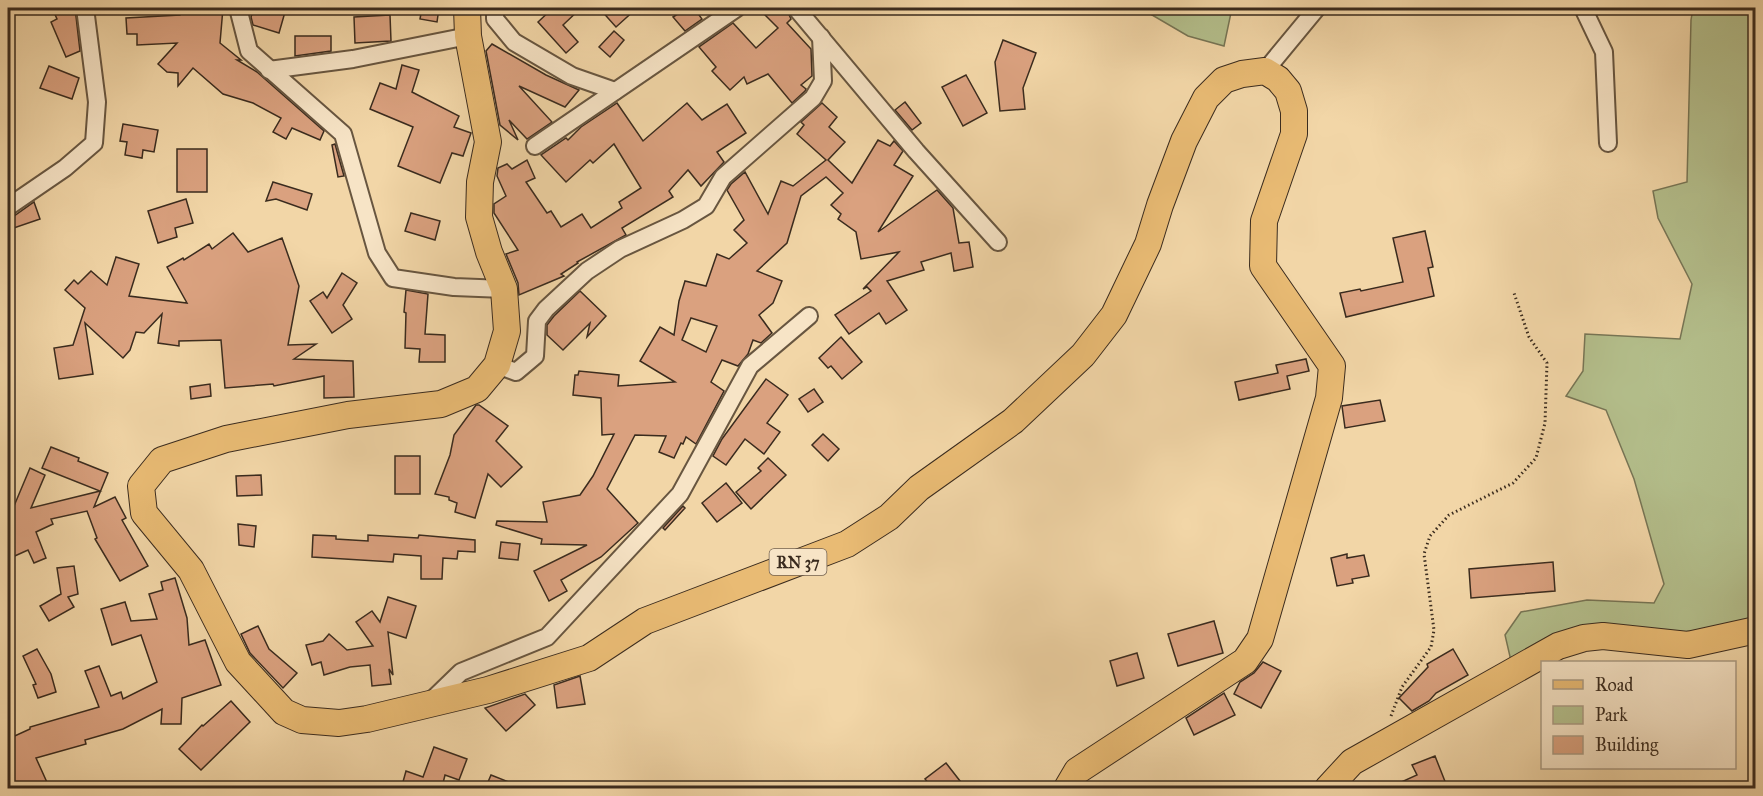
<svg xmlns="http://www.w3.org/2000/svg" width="1763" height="796" viewBox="0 0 1763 796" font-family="'IM FELL Great Primer',serif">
	<rect width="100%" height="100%" fill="#f2d6a7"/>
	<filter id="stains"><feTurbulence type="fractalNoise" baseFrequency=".00333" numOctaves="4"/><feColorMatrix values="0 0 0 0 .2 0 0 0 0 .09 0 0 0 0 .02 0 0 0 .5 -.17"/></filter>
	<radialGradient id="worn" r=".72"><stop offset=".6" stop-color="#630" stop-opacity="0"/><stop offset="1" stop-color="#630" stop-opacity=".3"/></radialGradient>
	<!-- green -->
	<g fill="#b4bf8c" stroke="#777555" stroke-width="1.5">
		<path d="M1140 8H1232L1224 46 1188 36Z"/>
		<path d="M1693 8H1755V626L1672 633 1511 661 1505 635 1521 612 1587 600 1654 603 1664 584 1634 479 1606 410 1566 396 1583 371 1585 334 1680 339 1692 284 1658 218 1653 191 1687 182 1691 20Z"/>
	</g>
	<!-- building -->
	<g fill="#daa17f" stroke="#3a2b1e" stroke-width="1.5" fill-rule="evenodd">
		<path d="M52 8H75L80 51 66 57 51 22 57 19Z"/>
		<path d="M181 8H223L220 43 241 60H237L257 72 324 131 320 140 292 128 286 139 273 132 281 118 253 103 223 94 193 68 178 86V73L167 72 158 64 177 43 137 45V34H127L126 18 180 15Z"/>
		<path d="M254 8H271L285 12 279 33 253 25 251 17Z"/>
		<path d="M422 8H439L437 22 420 19Z"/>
		<path d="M553 8H581L563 25 578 42 566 53 538 22Z"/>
		<path d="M599 8H637L616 27Z"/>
		<path d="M687 8H694L702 19 685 31 673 17Z"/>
		<path d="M758 8H786L791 19 787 23 811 49 812 76 801 85 806 89 805 91 792 103 768 74 747 84 744 77 730 90 712 71 716 67 699 47 733 23 756 48 778 28Z"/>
		<path d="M390 15 391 41 355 43 354 17Z"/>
		<path d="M614 31 624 40 610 57 599 47Z"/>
		<path d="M295 36H331V51L295 56Z"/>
		<path d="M1003 40 1036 53 1023 88 1025 109 1000 111 995 62Z"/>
		<path d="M492 44 546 75 579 90 565 107 519 86 552 122 527 139 509 120 518 140 500 125 486 51Z"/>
		<path d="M402 65 419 70 412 92 459 116 454 127 471 133 463 156 452 153 440 183 398 166 413 127 370 109 380 83 396 89Z"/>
		<path d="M49 66 79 78 72 99 40 88Z"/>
		<path d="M966 75 987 113 963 126 942 87Z"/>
		<path d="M905 102 921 123 912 130 895 110Z"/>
		<path d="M617 103 643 141 687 103 702 120 727 104 746 133 717 152 724 162 701 186 688 170 669 191 673 197 622 228 626 235 577 262 578 263 561 274 564 276 519 295 518 283 506 254 518 250 494 213V204L506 196 497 176 498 168 507 164 512 169 527 160 535 178 526 182 547 213 551 211 561 227 582 214 591 228 622 208 619 202 641 188 614 144 593 163 590 160 566 182 541 155 566 138 568 140 581 127Z"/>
		<path d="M822 103 837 117 829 127 845 142 828 160 852 183 878 140 890 146 894 141 903 151 894 165 913 176 878 232 937 190 953 208 959 243 969 242 973 267 954 271 951 253 921 262 924 270 887 281 907 310 886 324 879 313 849 334 835 315 871 291 867 287 863 289 899 252 861 259 856 232 838 219 841 214 831 205 843 193 826 177 801 196 787 243 757 271 782 281 773 303 759 315 772 333 761 343 753 340 748 354 738 366 722 360 711 382 724 391 696 444 686 437 683 444 681 443 674 458 659 452 666 436 635 435 607 489 638 523 601 557 561 580 567 591 549 601 534 571 587 545 541 544 542 539 496 525 497 521 547 522 543 502 580 495 593 476 614 434 602 435 601 398 573 395 575 375H578L579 371 619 375 618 386 675 382 640 361 660 327 674 335 679 301 685 281 706 286 717 254 729 259 747 243 734 230 744 220 727 190 731 184 745 172 768 214 781 181 793 186 826 160 797 134 804 125 801 122ZM691 318 717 326 706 352 682 340Z"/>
		<path d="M123 124 158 130 154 152 143 150 142 158 125 155 127 142 120 141Z"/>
		<path d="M335 144 344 176 338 177 332 145Z"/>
		<rect x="177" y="149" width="30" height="43"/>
		<path d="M273 182 312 194 307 210 276 199 266 201Z"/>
		<path d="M186 199 193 223 175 228 177 237 158 243 148 211Z"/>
		<path d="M34 202 40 219 8 230V217L14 216Z"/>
		<path d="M411 213 440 221 435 240 405 231Z"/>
		<path d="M1425 231 1433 267 1428 268 1434 296 1346 317 1340 293 1360 289 1361 291 1403 282 1393 238Z"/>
		<path d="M233 233 248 252 282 238 299 286 288 345 316 344 294 359 353 361 354 397 324 398V376L274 386 273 384 225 388 221 340 179 341V346L158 343 162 314 144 333 136 332 130 350 123 358 85 323 93 374 59 379 54 348 73 345 85 308 65 290 74 280 78 284 91 271 107 285 116 257 139 264 129 296 187 303 167 267 183 258 184 260 209 244 212 249Z"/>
		<path d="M342 273 357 283 343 305 352 319 332 333 310 301 323 292 327 298Z"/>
		<path d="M406 290 428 294 425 334 445 335V362H419L420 349 405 348 406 313 404 312Z"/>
		<path d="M580 291 606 316 587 337 590 323 563 350 547 335V325L554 316Z"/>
		<path d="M841 337 862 362 842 379 831 366 828 368 819 358Z"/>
		<path d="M1306 359 1309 371 1287 376 1290 389 1239 400 1235 382 1278 373 1276 365Z"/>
		<path d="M766 379 788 395 767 423 780 432 764 454 745 439 726 465 713 456 722 439Z"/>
		<path d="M210 384 211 396 191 399 190 387Z"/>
		<path d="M814 389 823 402 808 412 799 399Z"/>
		<path d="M1380 400 1385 421 1345 428 1342 406Z"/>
		<path d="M476 405H479L508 426 496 441 522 467 501 487 488 474 475 518 455 512 457 503 449 500V497L435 494 450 455 454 435Z"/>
		<path d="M823 434 839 449 828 461 812 445Z"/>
		<path d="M51 447 79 458 78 461 108 473 94 507 115 497 126 518 122 520 148 566 120 581 95 539 97 538 87 511 51 519 53 524 36 532 46 558 34 563 28 550 8 559V509L14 506 30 468 45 475 31 508 100 491 42 468Z"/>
		<rect x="395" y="456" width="25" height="38"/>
		<path d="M768 458 786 475 751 509 736 492 761 471 758 468Z"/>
		<path d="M261 475 262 495 237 496 236 476Z"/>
		<path d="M726 483 742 503 717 522 702 503Z"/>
		<path d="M683 506 685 508 665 530 663 528Z"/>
		<path d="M238 524 256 526 254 547 239 545Z"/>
		<path d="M313 535 336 536V539L368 541V535L418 538 419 535 475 540V552L458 551 457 559 443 558 442 579H421V556L394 554 393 562 312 557Z"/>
		<path d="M501 542 520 544 518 560 499 558Z"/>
		<path d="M1347 554V558L1364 555 1369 576 1352 579 1353 583 1337 586 1331 558Z"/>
		<path d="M1553 562 1555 591 1471 598 1469 569Z"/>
		<path d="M74 566 78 594 68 597 74 607 49 621 40 606 61 594 57 568Z"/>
		<path d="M175 578 187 618 189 645 205 640 221 685 182 698 181 724H161L162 709 123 729 85 740 86 744 36 758 50 789H8V739L30 729V727L99 707 85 671 99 666 111 696 121 692 123 699 157 682 141 635 112 645 101 609 125 602 131 621 157 619 149 594 163 590 161 582Z"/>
		<path d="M388 597 416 606 406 638 388 632 393 675 389 669 391 684 372 686 370 665 350 667 324 675 321 662 312 665 306 645 323 641 329 634 347 650 373 646 356 622 372 611 380 622Z"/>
		<path d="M1214 621 1223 653 1178 666 1168 634Z"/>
		<path d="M258 626 269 649 297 673 283 688 250 653 241 634Z"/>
		<path d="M37 649 51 674 56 692 38 698 33 685 36 684 23 656Z"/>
		<path d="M1453 649 1468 675 1436 693 1429 701 1412 711 1399 698 1428 667 1427 664Z"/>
		<path d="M1137 653 1144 678 1117 686 1110 661Z"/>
		<path d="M1263 662 1281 671 1261 708 1234 694 1240 682 1254 673Z"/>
		<path d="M580 676 585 704 557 708 554 685Z"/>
		<path d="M1224 693 1235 715 1194 735 1186 718Z"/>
		<path d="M525 694 535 705 506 731 485 708Z"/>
		<path d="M231 701 250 722 201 770 179 749 202 725 203 726Z"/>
		<path d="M434 747 467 759 459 780 445 775 443 783 451 785V789H401L406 771 423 777Z"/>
		<path d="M1435 756 1448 789H1386L1417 775 1412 765Z"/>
		<path d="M946 763 960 781 950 789H933L925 779Z"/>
		<path d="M491 775 524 788V789H485Z"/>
	</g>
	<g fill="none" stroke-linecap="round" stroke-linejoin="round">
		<!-- minor casing -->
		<g stroke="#685640" stroke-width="20">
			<g id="minor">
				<path d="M238 8 249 51 343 134 377 253 393 278 454 287 504 289"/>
				<path d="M495 8V19L514 42 572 76 615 91"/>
				<path d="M796 8 916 151 998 242"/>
				<path d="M1583 8 1604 52 1608 143"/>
				<path d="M269 70 353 59 468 36"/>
				<path d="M1265 71 1317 8"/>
				<path d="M535 146 737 8"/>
				<path d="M8 207 65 168 94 143 97 102 85 8"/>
				<path d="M497 365 516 372 535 356 537 321 546 309 587 271 620 249 683 220 706 206 723 177 813 98 823 81 821 37"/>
				<path d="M431 701 461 672 547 637 680 494 750 366 809 316"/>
			</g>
		</g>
		<!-- primary casing -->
		<g stroke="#3a2b1e" stroke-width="28">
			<g id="primary">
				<path d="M467 8 468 36 488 142 480 182 479 217 489 252 504 289 507 331 497 365 477 389 441 404 348 415 226 439 162 460 141 486 144 513 191 570 238 662 284 712 302 720 339 723 367 719 488 690 589 658 645 621 847 544 889 517 919 488 1013 421 1083 355 1114 315 1148 244 1160 205 1184 141 1206 98 1224 80 1242 74 1265 71 1278 79 1288 91 1294 111V134L1264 221 1263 266 1332 366 1329 398 1260 639 1245 661 1077 771 1067 788"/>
				<path d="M1328 788 1352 762 1558 646 1584 638 1603 636 1688 645 1756 630"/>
			</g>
		</g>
		<!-- path -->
		<path stroke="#3a2b1e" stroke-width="3" stroke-dasharray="1.5 3" stroke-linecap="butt" d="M1391 716 1402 687 1431 647 1434 630 1424 554 1430 536 1449 515 1513 483 1536 458 1545 423 1547 363 1529 337 1514 293"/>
		<!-- minor -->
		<use href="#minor" stroke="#f7e4c6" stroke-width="16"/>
		<!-- primary -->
		<use href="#primary" stroke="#e9bb74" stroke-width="26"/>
	</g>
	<g text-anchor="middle" stroke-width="6" stroke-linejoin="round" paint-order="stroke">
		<!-- shield labels -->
		<rect fill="#f7e4c6" stroke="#736250" stroke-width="1.5" x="769.5" y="549" width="57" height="26" rx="4.5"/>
		<g font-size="16" font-weight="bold" fill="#3a2b1e">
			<text x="798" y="568">RN 37</text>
		</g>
	</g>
	<!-- margin -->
	<rect width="1763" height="796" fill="none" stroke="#f2d6a7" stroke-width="30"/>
	<rect x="9" y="9" width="1745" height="778" fill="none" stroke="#3a2b1e" stroke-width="3"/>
	<rect x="15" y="15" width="1733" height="766" fill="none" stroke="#3a2b1e" stroke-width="1.5"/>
	<!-- legend -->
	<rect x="1541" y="661" width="195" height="108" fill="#f7e4c6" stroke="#ab9a83" stroke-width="1.5"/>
	<rect x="1553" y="680" width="30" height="9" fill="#e9bb74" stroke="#ab9a83" stroke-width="1.5"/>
	<text x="1595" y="691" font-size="18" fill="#3a2b1e">Road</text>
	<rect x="1553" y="706" width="30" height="18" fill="#b4bf8c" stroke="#ab9a83" stroke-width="1.5"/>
	<text x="1595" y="721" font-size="18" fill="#3a2b1e">Park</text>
	<rect x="1553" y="736" width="30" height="18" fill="#daa17f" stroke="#ab9a83" stroke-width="1.5"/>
	<text x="1595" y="751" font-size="18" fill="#3a2b1e">Building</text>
	<rect width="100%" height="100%" filter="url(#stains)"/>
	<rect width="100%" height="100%" fill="url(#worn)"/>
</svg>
